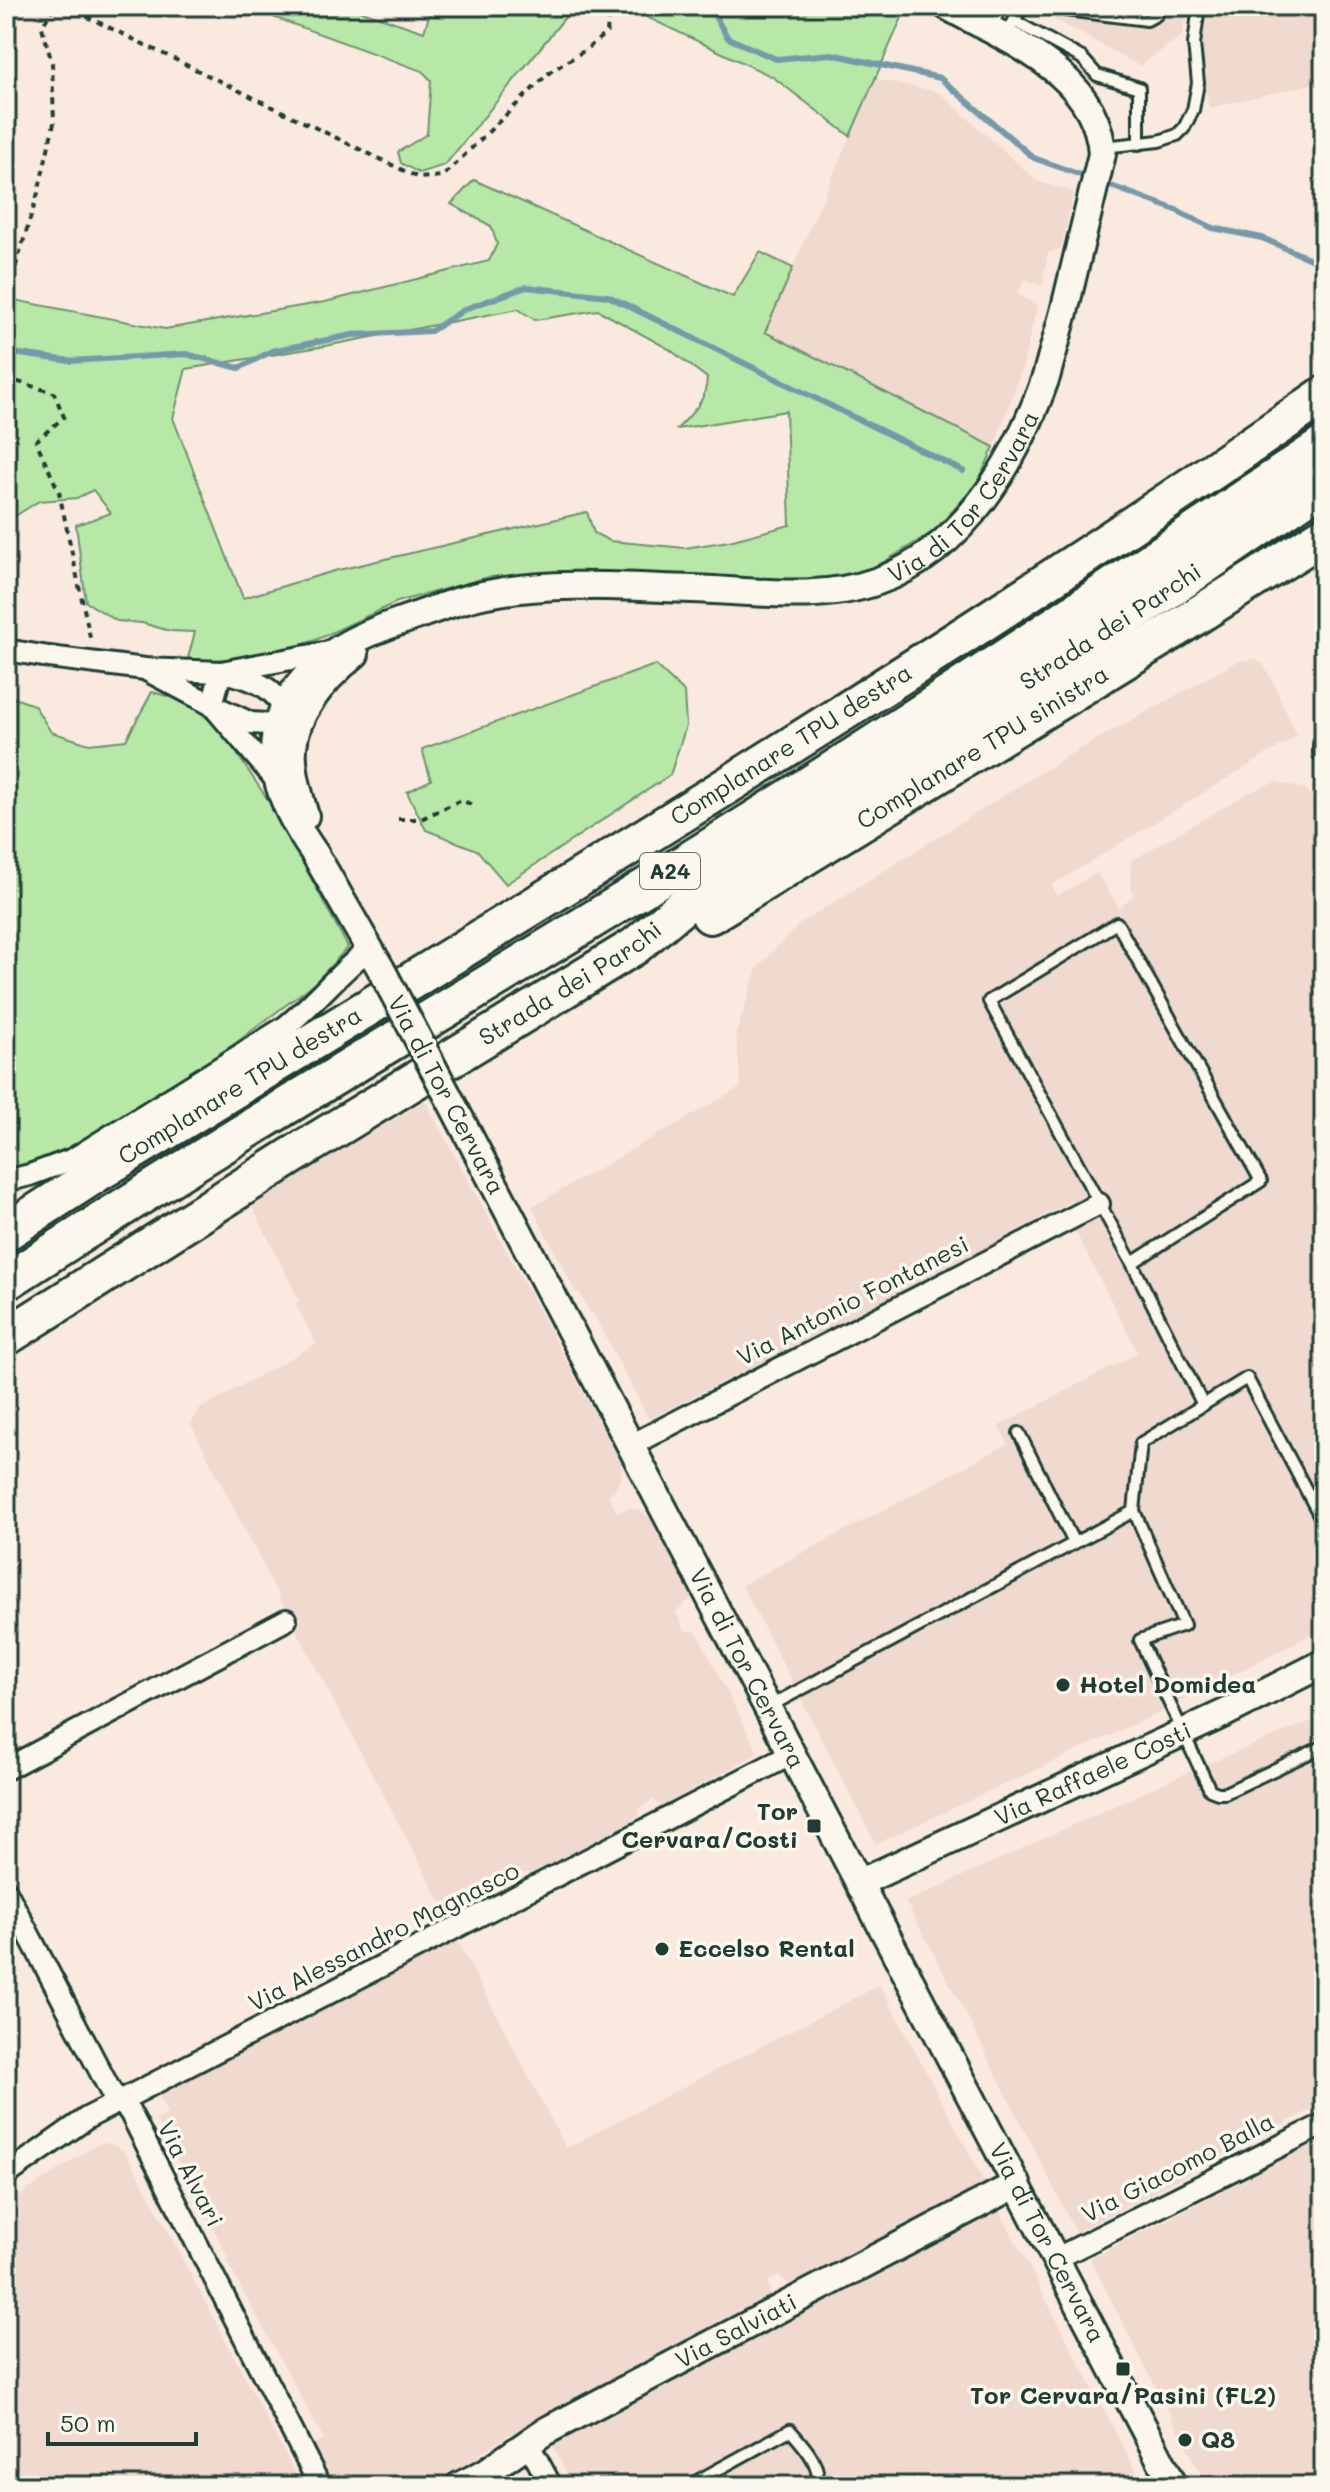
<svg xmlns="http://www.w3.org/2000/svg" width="1330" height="2492" viewBox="0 0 1330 2492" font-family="Mali,sans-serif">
	<rect width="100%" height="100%" fill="#fae9de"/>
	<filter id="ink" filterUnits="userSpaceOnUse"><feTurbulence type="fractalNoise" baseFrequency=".0125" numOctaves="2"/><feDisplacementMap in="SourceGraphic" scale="16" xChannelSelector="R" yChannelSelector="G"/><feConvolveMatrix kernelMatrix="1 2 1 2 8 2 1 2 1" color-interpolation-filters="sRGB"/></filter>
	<g filter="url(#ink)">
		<!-- built -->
		<g fill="#f0d9cf">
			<path d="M1031 6H1187L1182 36 1140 66Z"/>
			<path d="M1206 6H1324V78L1316 83 1209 108 1198 50Z"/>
			<path d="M875 79 939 92 1037 181 1074 192 1061 248 1048 253 1042 286 1025 279 1017 294 1037 305 1023 366 994 447 765 331Z"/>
			<path d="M1255 659 1262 663 1272 680 1296 734 1295 737 1052 885 1057 896 1097 873 1119 908 1133 896 1130 877 1131 861 1248 793 1275 782 1306 789 1316 803 1311 815 1319 829H1324V1628L1158 1713 876 1844 742 1585 1008 1444 999 1426 1138 1353 1074 1229 1085 1222 1081 1213 1073 1200 990 1246 649 1419 593 1313H590L579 1291 576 1293 532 1207 741 1087 736 1034 757 968 801 923 1069 755 1238 661Z"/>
			<path d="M425 1101 621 1462V1475L615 1490 608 1495 617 1512 630 1508 641 1511 650 1518 692 1597 676 1612 685 1631H694L698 1634 758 1753 662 1806 652 1800 639 1808V1816L631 1822 532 1873 517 1872 512 1867 491 1878 493 1891 487 1901 450 1920 284 1607 191 1424 198 1410 316 1344 295 1303 299 1300 251 1204Z"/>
			<path d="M1324 1716V2103L1076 2232 966 2014 906 1902 1188 1772Z"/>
			<path d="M456 1938 566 2148 880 1985 985 2183 790 2285 779 2275 768 2281 770 2294 514 2432 480 2453 475 2465 435 2486H335L313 2445 324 2439 226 2260 228 2257 156 2120 168 2114 159 2096Z"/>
			<path d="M1324 2139V2486H1207L1090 2259Z"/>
			<path d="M103 2143 113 2145 125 2152 141 2180 302 2486H6V2205L94 2146Z"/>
			<path d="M999 2210 1144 2486H572L551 2442Z"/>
		</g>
		<!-- green -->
		<g fill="#b8e8a8" stroke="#6c926e" stroke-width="2" fill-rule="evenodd">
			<path d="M243 6H347L424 32 432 6H572L571 10 445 165 419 173 401 163 398 152 427 134 431 80 422 71Z"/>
			<path d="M630 6H907L850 136 773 77 634 11Z"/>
			<path d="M474 180 733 297 760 252 793 268 765 332 994 447 977 484 934 531 876 567 810 582 685 574 572 572 489 577 397 602 316 640 266 656 187 662 195 632 170 631 142 623 117 621 86 602 76 525 111 513 93 490 77 498 39 501 12 518 6 529V303L9 299 165 329 325 302 489 261 497 244 491 226 451 204ZM518 309 535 320 598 310 669 349 707 378C706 402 693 412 677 429L786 411 790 525 729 541 685 548 610 541 594 533 587 512 334 571 243 598 173 418 186 369 320 347Z"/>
			<path d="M655 665 684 692 686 726 670 775 506 884 477 850 426 830 407 792 431 780 422 749Z"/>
			<path d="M152 692 183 700 219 727 274 809 348 947 315 983 208 1064 65 1153 12 1167 6 1158V695L34 705 51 732 89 744 126 740Z"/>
		</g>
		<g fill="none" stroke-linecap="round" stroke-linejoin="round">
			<!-- stream -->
			<g stroke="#7599aa" stroke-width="6">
				<path d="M712 6 711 10 728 38 776 59 831 54 940 78 1034 158 1089 178"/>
				<path d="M1103 183 1176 210 1213 228 1262 238 1324 265"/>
				<path d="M6 352 70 361 186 354 239 368 272 351 352 335 431 331 465 309 526 287 608 296 963 471"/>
			</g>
			<!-- service casing -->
			<g stroke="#1f3d34" stroke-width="16">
				<g id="service">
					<path d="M1055 6 1066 10 1147 20 1156 15 1161 6"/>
					<path d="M1014 21 1082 58 1097 75 1139 88V144"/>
					<path d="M1011 26 1023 6"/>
					<path d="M989 28 1003 6"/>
					<path d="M1103 147 1159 141 1177 135 1184 128 1193 110 1198 83 1194 44 1199 6"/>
					<path d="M1132 1263 1261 1181 1117 923 989 1001 1132 1263 1203 1405"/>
					<path d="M1019 1433 1074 1543"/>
					<path d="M1324 1524 1247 1378 1141 1443 1134 1511 1184 1625 1140 1640 1210 1790 1218 1793H1225L1324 1746"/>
					<path d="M1315 1667 1324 1687"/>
					<path d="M768 1707 1134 1511"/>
					<path d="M688 2486 790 2430C804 2446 822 2464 817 2486"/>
				</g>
			</g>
			<!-- minor casing -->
			<g stroke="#1f3d34" stroke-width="26">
				<g id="minor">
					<path d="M6 650 49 657 145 669 221 672 334 651"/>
					<path d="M148 671 212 705 276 780"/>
					<path d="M221 672C265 680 274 690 298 726L251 723 212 705Z"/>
					<path d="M1324 745V753"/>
					<path d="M6 1181 30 1175 73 1159 285 1027C315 1003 338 973 369 949"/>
					<path d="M631 1445 1099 1204"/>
					<path d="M6 1769 286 1620"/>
					<path d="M6 1891 111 2092 130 2112 320 2486"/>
					<path d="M6 2175 87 2118 792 1754"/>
					<path d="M1055 2259 1324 2124"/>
					<path d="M528 2443 551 2486"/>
				</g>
			</g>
			<!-- tertiary casing -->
			<g stroke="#1f3d34" stroke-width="32">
				<g id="tertiary">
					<path d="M305 816C299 794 291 770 293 747 296 710 327 677 355 654"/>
					<path id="s1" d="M381 969 315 854C281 806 255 748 293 693 321 653 355 637 401 621 431 611 461 598 493 593 558 581 627 587 692 589 753 591 820 602 878 581 965 550 1017 459 1046 377L1064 312 1102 154C1098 73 1007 40 947 6"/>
					<path id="s2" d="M447 1094 1174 2486"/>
					<path id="s3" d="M859 1883 1225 1713 1324 1663"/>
					<path id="s4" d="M459 2486 485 2473 544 2432 1017 2184"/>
				</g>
			</g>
			<!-- motorway casing -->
			<g stroke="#1f3d34" stroke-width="42">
				<g id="motorway">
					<path id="s5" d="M710 915 1166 635 1324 535"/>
					<path id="s6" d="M6 1232 96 1174C509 921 925 671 1324 395"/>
					<path d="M6 1282C249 1124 501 979 747 824 942 702 1133 573 1324 445"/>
					<path id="s7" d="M6 1337 303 1149 635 946 696 895 1149 603 1324 484"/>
				</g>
			</g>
			<!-- path -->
			<g stroke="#1f3d34" stroke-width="4" stroke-dasharray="6 6" stroke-linecap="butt">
				<path d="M65 6 419 178 443 176 550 72 587 49 607 32 609 12 605 6"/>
				<path d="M6 289 13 275 38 193 54 123 52 63 42 27 54 6"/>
				<path d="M6 378 54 393 64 417 36 441 59 492 91 642"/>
				<path d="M398 819H421L461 800 475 806"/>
			</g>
			<!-- service -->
			<use href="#service" stroke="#fbf7ec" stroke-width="10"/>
			<!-- minor -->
			<use href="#minor" stroke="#fbf7ec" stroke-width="20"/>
			<!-- tertiary -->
			<use href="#tertiary" stroke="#fbf7ec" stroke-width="26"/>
			<!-- motorway -->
			<use href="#motorway" stroke="#fbf7ec" stroke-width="36"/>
			<!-- tertiary-bridge casing -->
			<g stroke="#1f3d34" stroke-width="32" stroke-linecap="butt">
				<path id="tertiary-bridge" d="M381 969 447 1094"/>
			</g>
			<!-- tertiary-bridge -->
			<use href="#tertiary-bridge" stroke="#fbf7ec" stroke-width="26"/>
		</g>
	</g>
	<!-- markers -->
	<g fill="#1f3d34" stroke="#fbf7ec" stroke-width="3">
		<circle cx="1063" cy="1685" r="8"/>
		<rect x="806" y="1818" width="16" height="16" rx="4"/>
		<circle cx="662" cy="1949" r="8"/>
		<rect x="1115" y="2361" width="16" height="16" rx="4"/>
		<circle cx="1185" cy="2440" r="8"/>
	</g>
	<g text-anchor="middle" stroke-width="7" stroke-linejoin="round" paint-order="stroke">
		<!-- shield labels -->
		<rect fill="#fbf7ec" stroke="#61756b" stroke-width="2" x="640" y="853" width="60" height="36" rx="6"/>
		<g font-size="22" font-weight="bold" fill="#1f3d34">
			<text x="670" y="879">A24</text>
		</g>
		<!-- street labels -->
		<g font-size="24" fill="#1f3d34" stroke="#fbf7ec">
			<text dy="8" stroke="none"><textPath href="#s1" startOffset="1046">Via di Tor Cervara</textPath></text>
			<text dy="8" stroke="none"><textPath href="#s7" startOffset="1314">Strada dei Parchi</textPath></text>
			<text dy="8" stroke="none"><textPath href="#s6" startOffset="924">Complanare TPU destra</textPath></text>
			<text dy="8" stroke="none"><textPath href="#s5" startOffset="320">Complanare TPU sinistra</textPath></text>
			<text dy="8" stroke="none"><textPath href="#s7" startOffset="666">Strada dei Parchi</textPath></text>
			<text dy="8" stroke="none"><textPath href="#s6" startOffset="276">Complanare TPU destra</textPath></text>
			<text transform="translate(446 1095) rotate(62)" y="8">Via di Tor Cervara</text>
			<text transform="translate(853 1301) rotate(-27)" y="8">Via Antonio Fontanesi</text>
			<text dy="8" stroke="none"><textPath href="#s2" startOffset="648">Via di Tor Cervara</textPath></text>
			<text dy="8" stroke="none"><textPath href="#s3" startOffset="258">Via Raffaele Costi</textPath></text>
			<text transform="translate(384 1937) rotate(-27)" y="8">Via Alessandro Magnasco</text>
			<text transform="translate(1178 2168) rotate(-27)" y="8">Via Giacomo Balla</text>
			<text transform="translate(190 2174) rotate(63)" y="8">Via Alvari</text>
			<text dy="8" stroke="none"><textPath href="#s2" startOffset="1296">Via di Tor Cervara</textPath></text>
			<text dy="8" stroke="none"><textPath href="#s4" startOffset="318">Via Salviati</textPath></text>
		</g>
		<!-- poi labels -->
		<g font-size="24" font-weight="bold" fill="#1f3d34" stroke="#fbf7ec" text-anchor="start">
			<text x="1079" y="1693">Hotel Domidea</text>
			<text x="798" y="1820" text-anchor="end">Tor<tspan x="798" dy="28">Cervara/Costi</tspan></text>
			<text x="678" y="1957">Eccelso Rental</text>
			<text x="1123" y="2404" text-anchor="middle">Tor Cervara/Pasini (FL2)</text>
			<text x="1201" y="2448">Q8</text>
		</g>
	</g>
	<!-- margin -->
	<rect width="1330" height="2492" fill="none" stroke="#fbf7ec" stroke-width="32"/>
	<rect x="16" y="16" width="1298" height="2460" fill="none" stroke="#1f3d34" stroke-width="3" filter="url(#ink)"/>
	<!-- scale -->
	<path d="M48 2432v12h148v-12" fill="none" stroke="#1f3d34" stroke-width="4"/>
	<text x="60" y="2432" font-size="24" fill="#1f3d34" stroke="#fbf7ec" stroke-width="6" paint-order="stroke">50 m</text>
</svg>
